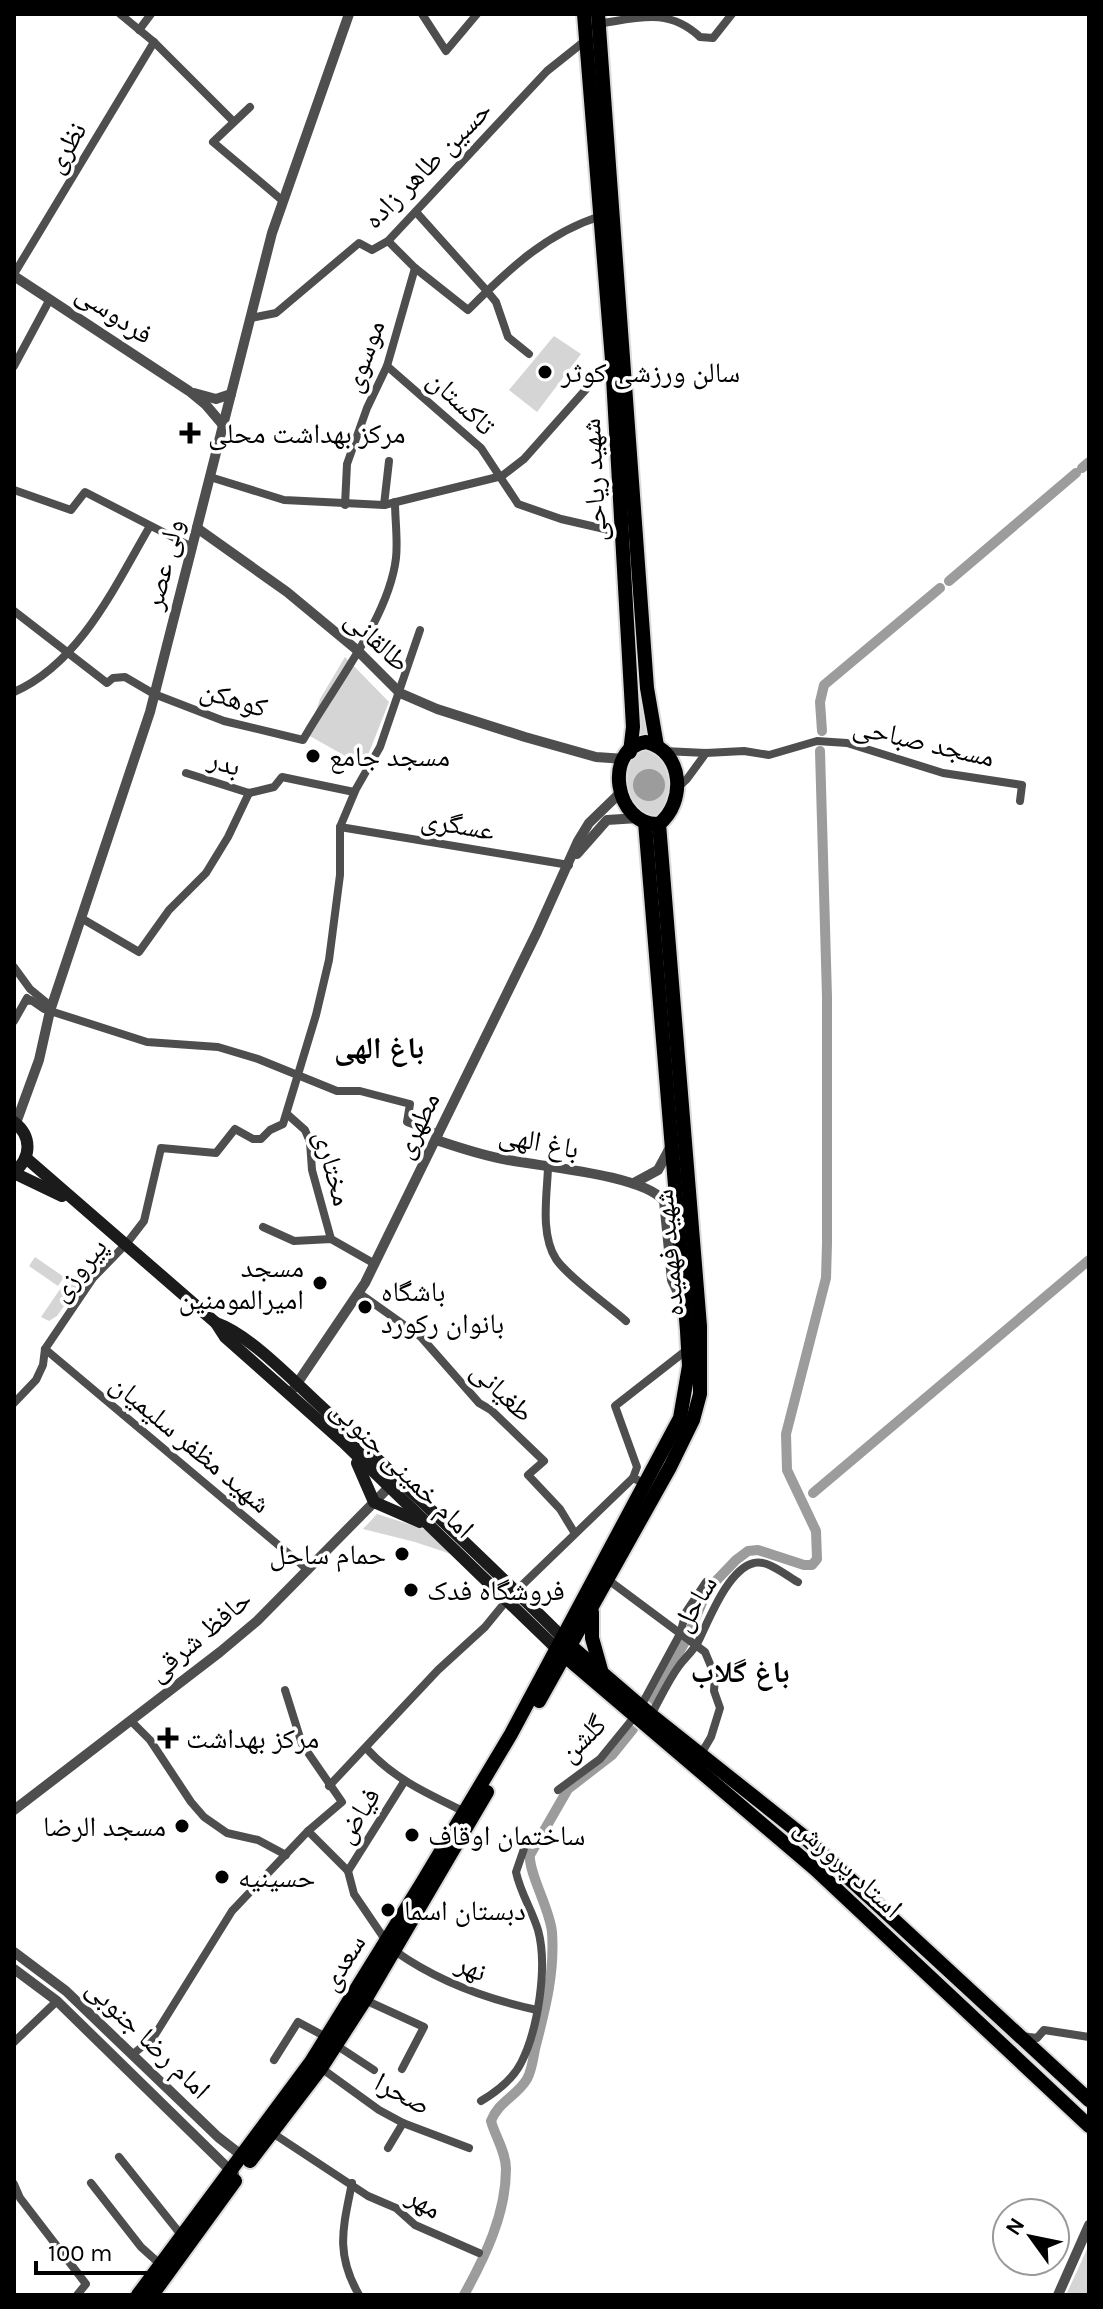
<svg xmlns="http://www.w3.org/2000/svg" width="1103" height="2309" viewBox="0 0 1103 2309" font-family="Karla,'Noto Naskh Arabic',sans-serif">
	<rect width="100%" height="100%" fill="#fff"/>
	<!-- green -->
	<g fill="#d5d5d5">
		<path d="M554 336 581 354 537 412 509 390Z"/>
		<path d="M630 560 643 679 652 735 636 734Z"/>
		<path d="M345 657 389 702 366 760 356 762 308 735 320 699Z"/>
		<path d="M638 747 659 752 675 780 668 813 648 821C623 798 615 774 638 747Z"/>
		<path d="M35 1257 64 1277 58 1286 29 1266Z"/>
		<path d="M67 1279 78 1286 57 1316 49 1321 41 1317Z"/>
		<path d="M377 1514 427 1530 457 1556 415 1542 363 1529Z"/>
		<path d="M1089 2245V2295H1066Z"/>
	</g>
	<!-- water -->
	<circle fill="#9c9c9c" cx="649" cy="785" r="16"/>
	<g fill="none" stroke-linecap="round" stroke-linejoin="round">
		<!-- canal -->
		<g stroke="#9c9c9c" stroke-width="10">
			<path d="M1082 468 1089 462"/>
			<path d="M949 581 1076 473"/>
			<path d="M822 731 820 702 824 685 940 588"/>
			<path d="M813 1493 1089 1260"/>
			<path d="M648 1707 686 1640 704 1598 713 1584 736 1560 748 1551 758 1550 804 1565H812L817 1559 816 1531 787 1470 786 1434 826 1278 827 1243V997L820 751"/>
			<path d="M464 2295C485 2257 506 2214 506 2169 506 2152 495 2136 491 2121 498 2102 517 2096 527 2079 532 2070 533 2059 535 2049 545 2010 555 1973 552 1932 550 1909 528 1872 530 1855L568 1789 612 1755 633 1729"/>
		</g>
		<!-- primary casing -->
		<g stroke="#dbdbdb" stroke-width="18">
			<g id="primary">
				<path d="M584 14 612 360 633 727 630 752"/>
				<path d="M598 14 647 688 657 746"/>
				<path d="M646 742C684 751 686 803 659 824 614 826 603 748 646 742Z"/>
				<path d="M592 1612V1638L601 1670"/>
				<path d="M566 1642 651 1715 802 1835 1089 2100"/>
				<path d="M559 1651 815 1869 1089 2126"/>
				<path d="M539 1701 670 1467 693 1420 700 1394V1326L659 824"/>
				<path d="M250 2161 321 2068 365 2000 487 1792"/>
				<path d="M138 2295 311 2062 422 1883 511 1734 680 1418 689 1366 687 1331 645 822"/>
				<path d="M152 2295 235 2181"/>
			</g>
		</g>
		<!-- minor -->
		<g stroke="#4e4e4e" stroke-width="8">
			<path d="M120 14 154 42 233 121"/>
			<path d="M422 14 446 51 477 14"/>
			<path d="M598 24C638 18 668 7 700 37L713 38 732 14"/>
			<path d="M139 30 151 14"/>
			<path d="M250 107 213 142 283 201"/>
			<path d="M416 212 487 291 496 302 508 337 529 354"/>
			<path d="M388 241 415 268 468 310C507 271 546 233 601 216"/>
			<path d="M14 274 154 42"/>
			<path d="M251 318 276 313 359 243 372 250 388 241 547 71 586 40"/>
			<path d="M14 366 50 299"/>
			<path d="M387 366 481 448 518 504 561 519 622 533"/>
			<path d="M210 477 284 500 384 505 502 476 524 459 612 360"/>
			<path d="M14 490 71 510 85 492 192 547"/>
			<path d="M345 505 347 464 367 408 387 366 415 268"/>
			<path d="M384 505 389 461"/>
			<path d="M14 611 107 683 113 678 125 677 154 694 224 721 303 740C333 687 389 618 396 558 398 540 395 520 395 502"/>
			<path d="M14 692C80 663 115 586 150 526"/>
			<path d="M664 751 706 753 744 751 769 755 817 741 847 743 943 773 1022 785 1020 801"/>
			<path d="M186 773 249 793"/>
			<path d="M677 788 687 779 706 753"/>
			<path d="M249 793 274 787 282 777 354 792"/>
			<path d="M340 827 569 865"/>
			<path d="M81 918 139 952 169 910 206 873 228 837 249 793"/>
			<path d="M14 967 30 989 47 1003 50 1011"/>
			<path d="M26 1001 31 1000 44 1009 147 1042 218 1047 258 1059 337 1091H360L410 1104 407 1122 439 1134"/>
			<path d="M14 1021 27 998"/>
			<path d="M287 1114 305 1130 310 1142 312 1170 331 1239"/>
			<path d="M548 1168C547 1195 540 1234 556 1259 567 1276 609 1306 626 1321"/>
			<path d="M263 1227 294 1241 331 1239 375 1264"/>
			<path d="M359 1293 421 1337 479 1403 491 1410 544 1461 528 1475 560 1509 574 1532"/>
			<path d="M45 1349 308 1570"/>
			<path d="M14 1403 36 1380 43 1365 45 1349 93 1278 127 1243 144 1221 161 1148 216 1153 235 1129 253 1139H261L270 1130 283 1124 316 1015 329 960 340 875V827L356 789 380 747 420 630"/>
			<path d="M633 1478 637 1467 615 1406 688 1349"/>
			<path d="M607 1579 705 1652 715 1676 714 1691 720 1708 711 1737 701 1754"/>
			<path d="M516 1591 633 1478 646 1484"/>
			<path d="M641 1706 680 1634 686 1612 706 1582"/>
			<path d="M651 1715C660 1699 668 1681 679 1666 685 1658 693 1651 698 1642 709 1620 728 1569 754 1563 767 1559 787 1576 798 1582"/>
			<path d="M131 1721 150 1740 191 1802 204 1817 227 1833 258 1840 286 1855"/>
			<path d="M367 1749C394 1779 428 1794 465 1812"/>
			<path d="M329 1786 438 1670 485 1627 507 1600"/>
			<path d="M558 1790 600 1759 635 1716"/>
			<path d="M308 1831 348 1871 354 1894 386 1941"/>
			<path d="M348 1871 404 1782"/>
			<path d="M395 1951C437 1981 486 1999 537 2010"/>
			<path d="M365 2000 424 2027 402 2069"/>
			<path d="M1021 2036 1037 2038 1044 2030 1089 2037"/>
			<path d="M14 2042 57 2001"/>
			<path d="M336 2045 374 2070"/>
			<path d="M133 2054 153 2038 232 1911 308 1831 342 1802 302 1744 285 1690"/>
			<path d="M274 2060 298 2022 326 2037"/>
			<path d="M321 2068 379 2110 403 2123 469 2148"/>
			<path d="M481 2101C496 2092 513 2079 521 2063 538 2030 548 1966 538 1930 532 1910 520 1892 516 1872L527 1840"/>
			<path d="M271 2132 368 2196 396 2208 415 2225 479 2253"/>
			<path d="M388 2148 403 2123"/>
			<path d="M119 2157 182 2236"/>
			<path d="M91 2183 141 2247 161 2265"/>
			<path d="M352 2183C343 2228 335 2253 359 2295"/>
			<path d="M14 2184 20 2198 86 2284 77 2295"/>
		</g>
		<!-- tertiary -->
		<g stroke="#4e4e4e" stroke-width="10">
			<path d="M14 276 189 391 206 405 223 425"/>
			<path d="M194 393 216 399 231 394"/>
			<path d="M197 528 287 592 357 650 400 693 437 709 525 737 596 757 625 759"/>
			<path d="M577 854 607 820 638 818"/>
			<path d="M16 1123 39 1060 50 1011 150 712 272 233 349 14"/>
			<path d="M436 1140C460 1148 483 1156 508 1160 544 1167 643 1175 664 1201L672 1280 682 1301"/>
			<path d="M634 1183 658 1170 671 1146"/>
			<path d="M294 1388 365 1283 537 932 578 841 589 823 620 793"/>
			<path d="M14 1810 220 1652 257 1621 393 1483"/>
			<path d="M14 1952 66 1991 218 2137 245 2158"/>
			<path d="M14 1969 57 2001 234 2174"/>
			<path d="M1058 2295 1089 2225"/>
		</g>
		<!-- secondary -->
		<g stroke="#1b1b1b" stroke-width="12">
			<path d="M14 1122C32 1136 32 1157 14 1172"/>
			<path d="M26 1158 216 1323 225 1337 343 1442 557 1649"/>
			<path d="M14 1173 62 1196"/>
			<path d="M216 1323C251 1335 296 1384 325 1410 405 1485 485 1560 563 1638"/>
			<path d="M357 1463 374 1502 420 1522"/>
		</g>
		<!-- primary -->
		<use href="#primary" stroke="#000" stroke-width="14"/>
	</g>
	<!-- markers -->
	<g fill="#000" stroke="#fff" stroke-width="3">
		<circle cx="545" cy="372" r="8"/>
		<path d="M186 421h8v8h8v8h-8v8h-8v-8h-8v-8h8z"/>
		<circle cx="313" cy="756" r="8"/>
		<circle cx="320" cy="1283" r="8"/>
		<circle cx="365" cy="1307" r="8"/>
		<circle cx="402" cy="1554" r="8"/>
		<circle cx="411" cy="1590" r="8"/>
		<path d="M164 1726h8v8h8v8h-8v8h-8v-8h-8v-8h8z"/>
		<circle cx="182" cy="1826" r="8"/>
		<circle cx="412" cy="1835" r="8"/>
		<circle cx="222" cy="1877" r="8"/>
		<circle cx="388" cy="1910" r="8"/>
	</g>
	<g text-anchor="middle" stroke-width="7" stroke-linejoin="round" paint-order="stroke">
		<!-- street labels -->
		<g font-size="28" fill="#000" stroke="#fff">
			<text transform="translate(65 147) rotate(-59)" y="10">نظری</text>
			<text transform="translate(427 164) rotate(-45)" y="10">حسین طاهر زاده</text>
			<text transform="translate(115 313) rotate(34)" y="10">فردوسی</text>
			<text transform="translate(363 356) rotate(-70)" y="10">موسوی</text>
			<text transform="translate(462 402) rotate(43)" y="10">تاکستان</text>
			<text transform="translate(593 480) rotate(-93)" y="10">شهید ریاحی</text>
			<text transform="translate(163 564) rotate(-76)" y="10">ولی عصر</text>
			<text transform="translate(378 640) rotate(43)" y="10">طالقانی</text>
			<text transform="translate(234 698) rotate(17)" y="10">کوهکن</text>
			<text transform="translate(924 741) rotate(13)" y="10">مسجد صباحی</text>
			<text transform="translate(225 762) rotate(18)" y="10">بدر</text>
			<text transform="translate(458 824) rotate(10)" y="10">عسگری</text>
			<text transform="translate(416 1125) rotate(-64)" y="10">مطهری</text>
			<text transform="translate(539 1141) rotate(11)" y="10">باغ الهی</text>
			<text transform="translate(334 1168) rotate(75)" y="10">مختاری</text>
			<text transform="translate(668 1253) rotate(-95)" y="10">شهید فهمیده</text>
			<text transform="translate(78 1269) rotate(-51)" y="10">پیروزی</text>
			<text transform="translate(503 1391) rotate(44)" y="10">طغیانی</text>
			<text transform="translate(191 1443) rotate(40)" y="10">شهید مظفر سلیمیان</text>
			<text transform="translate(403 1468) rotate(44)" y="10">امام خمینی جنوبی</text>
			<text transform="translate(694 1603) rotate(-59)" y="10">ساحل</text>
			<text transform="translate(199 1635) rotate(-40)" y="10">حافظ شرقی</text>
			<text transform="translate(582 1738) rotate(-44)" y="10">گلشن</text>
			<text transform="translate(357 1815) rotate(-58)" y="10">فیاض</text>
			<text transform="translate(849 1867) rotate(42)" y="10">استاد پرورش</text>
			<text transform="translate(342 1962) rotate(-58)" y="10">سعدی</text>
			<text transform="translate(472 1967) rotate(24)" y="10">نهر</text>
			<text transform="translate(149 2038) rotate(44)" y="10">امام رضا جنوبی</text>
			<text transform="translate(403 2093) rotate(28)" y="10">صحرا</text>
			<text transform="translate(425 2202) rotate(32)" y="10">مهر</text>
		</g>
		<!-- poi labels -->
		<g font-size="28" fill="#000" stroke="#fff" text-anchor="start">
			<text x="561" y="382">سالن ورزشی کوثر</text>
			<text x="208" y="443">مرکز بهداشت محلی</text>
			<text x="329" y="766">مسجد جامع</text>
			<text x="304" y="1277" text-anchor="end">مسجد<tspan x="304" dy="32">امیرالمومنین</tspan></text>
			<text x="381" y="1301">باشگاه<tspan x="381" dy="32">بانوان رکورد</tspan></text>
			<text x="386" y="1564" text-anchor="end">حمام ساحل</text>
			<text x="427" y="1600">فروشگاه فدک</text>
			<text x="186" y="1748">مرکز بهداشت</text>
			<text x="166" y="1836" text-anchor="end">مسجد الرضا</text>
			<text x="428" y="1845">ساختمان اوقاف</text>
			<text x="238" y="1887">حسینیه</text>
			<text x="404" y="1920">دبستان اسما</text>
		</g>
		<!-- neighbourhood labels -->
		<g font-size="30" font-weight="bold" fill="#000" stroke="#fff">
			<text x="379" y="1058">باغ الهی</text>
			<text x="740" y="1682">باغ گلاب</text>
		</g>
	</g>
	<!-- border -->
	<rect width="1103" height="2309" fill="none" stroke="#000000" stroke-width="32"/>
	<!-- north arrow -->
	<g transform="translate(1031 2237) rotate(303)"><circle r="38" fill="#ffffff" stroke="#999999" stroke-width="2"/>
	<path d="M0-6L14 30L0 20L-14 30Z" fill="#000000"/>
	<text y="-12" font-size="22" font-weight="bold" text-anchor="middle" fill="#000000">N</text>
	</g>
	<!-- scale -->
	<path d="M36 2261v12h136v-12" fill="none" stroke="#000000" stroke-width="4"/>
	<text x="48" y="2261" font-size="24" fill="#000000" stroke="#ffffff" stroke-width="6" paint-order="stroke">100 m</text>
</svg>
